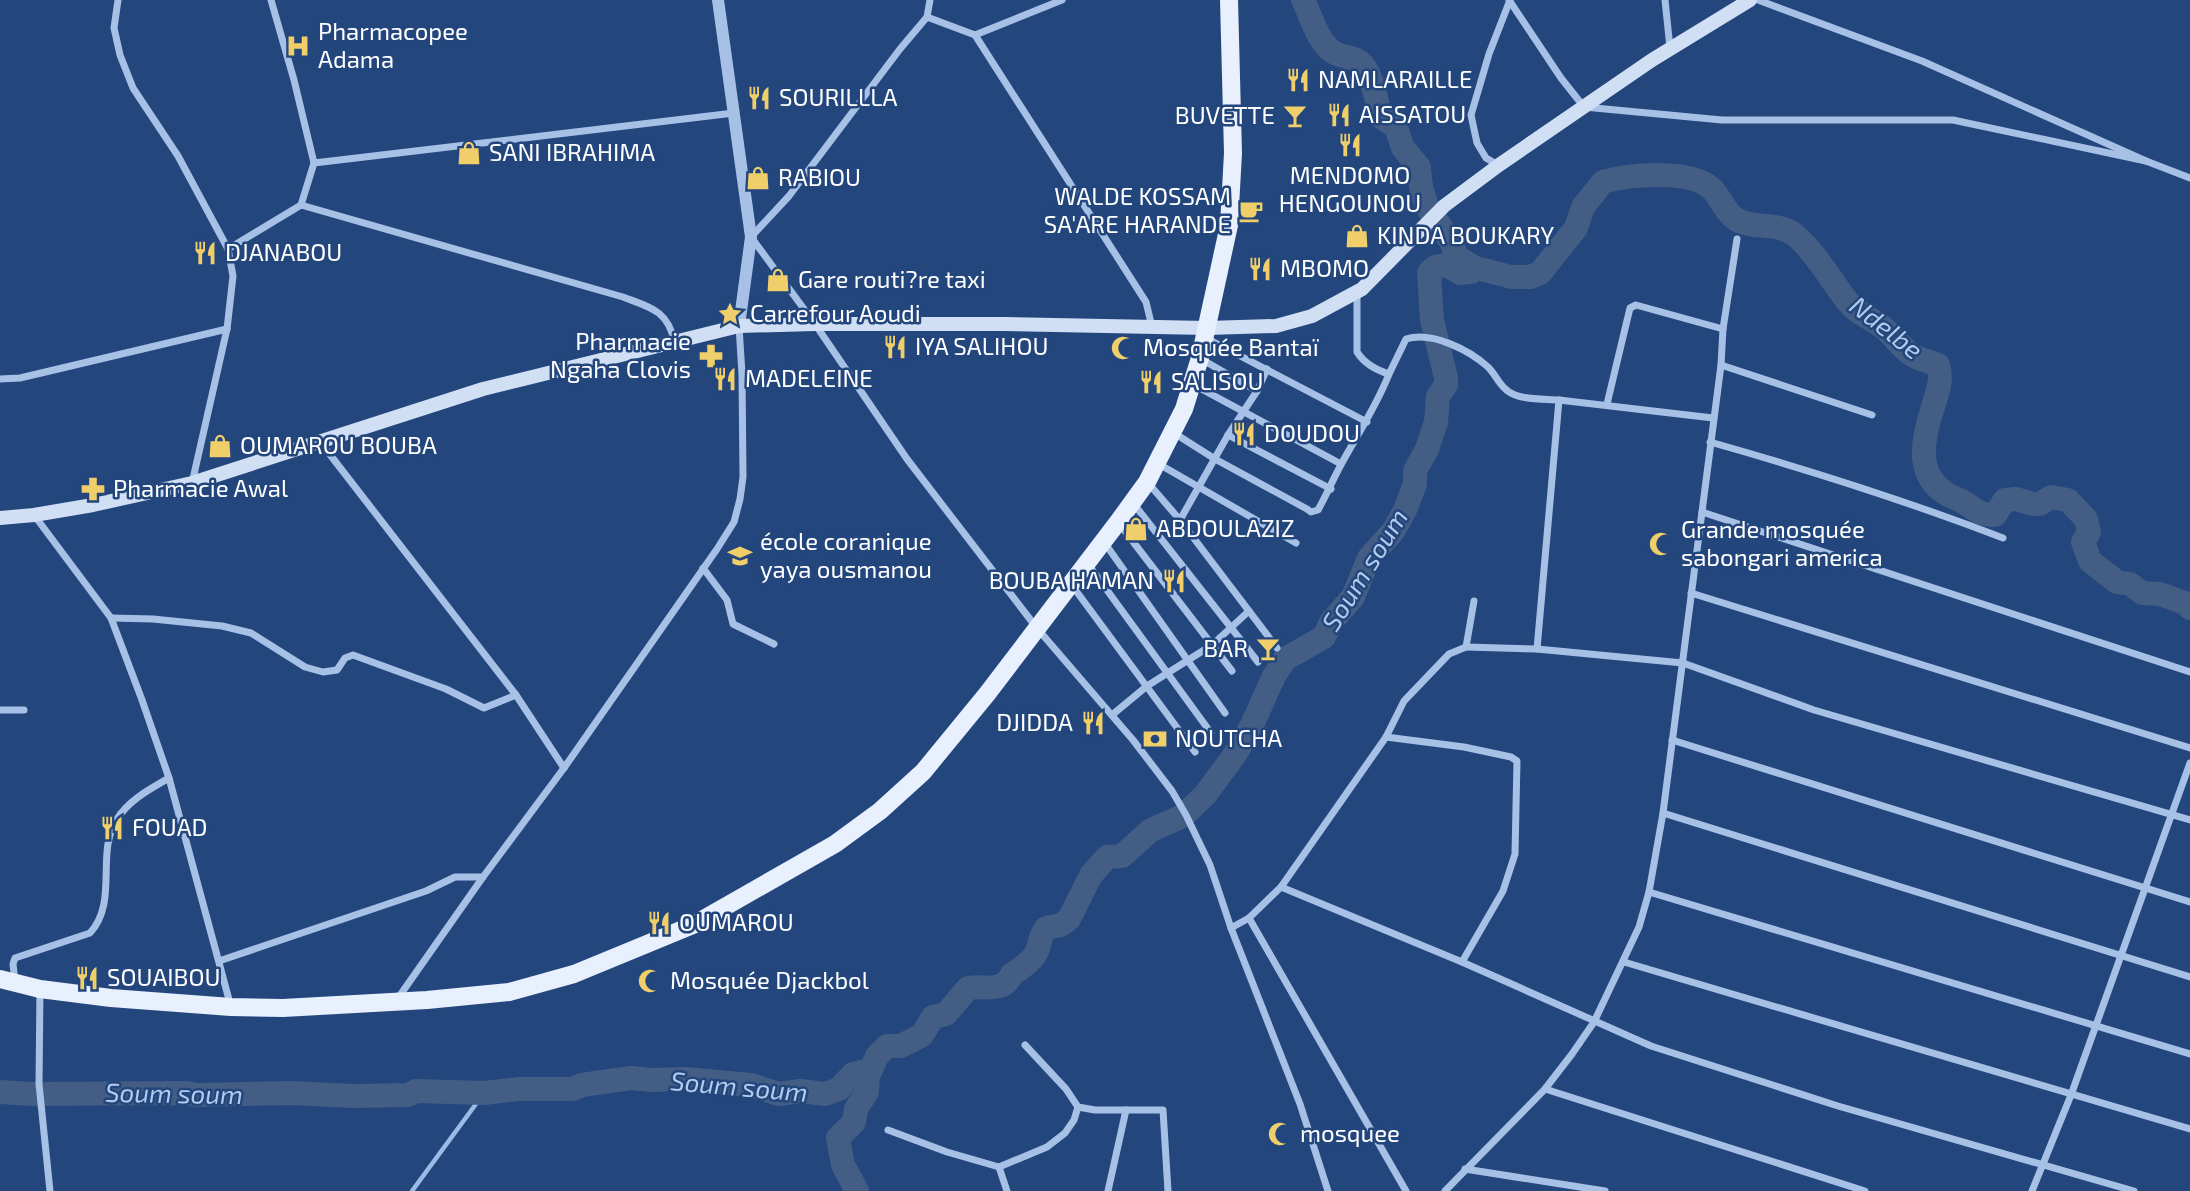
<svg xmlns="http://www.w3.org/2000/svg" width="2190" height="1191" viewBox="0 0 2190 1191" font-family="'Exo 2',sans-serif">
	<rect width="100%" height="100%" fill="#23467d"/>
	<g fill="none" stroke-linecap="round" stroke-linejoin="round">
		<!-- stream -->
		<path stroke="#9bbbe6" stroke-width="4.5" d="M412 1191 484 1093"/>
		<!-- river -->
		<g stroke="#435d85" stroke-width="24">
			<path d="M1473 267 1511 277H1530L1540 273 1576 228 1583 207 1603 182C1629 174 1691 169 1712 189 1721 198 1726 215 1739 221 1757 229 1778 222 1795 235 1816 253 1830 279 1847 301 1856 312 1866 316 1877 323 1890 331 1898 344 1908 352 1916 359 1928 361 1938 365 1943 379 1937 393 1933 407 1921 443 1914 482 1957 499 1973 505 1976 516 1995 515L2005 500 2016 499 2033 504H2040L2051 497 2068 500 2086 519 2089 532 2083 542 2090 561 2117 582 2130 584 2142 593 2160 594 2185 603 2190 608"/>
			<path d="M0 1092 33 1094 187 1093 196 1095 289 1093 354 1096 408 1095 416 1091 484 1093 519 1089H573L582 1085 631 1078 652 1080 686 1079 751 1085 779 1094 800 1091 825 1094 839 1089 853 1074 871 1070 877 1056 887 1046H901L922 1035 933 1017 946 1014 968 988C984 985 1003 994 1012 974 1018 971 1030 962 1035 955 1041 946 1038 938 1046 928L1061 925 1069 919 1091 875 1107 857 1122 856 1151 830 1183 816 1205 795 1236 753 1252 725 1274 676 1285 659 1324 637 1331 622 1353 597 1369 558 1394 530 1405 510 1415 484V471L1427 449 1436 422 1438 396 1446 385V378L1432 320 1429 273C1438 261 1450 265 1460 273L1471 272 1473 267 1456 256 1452 243 1427 207 1421 187 1419 167 1403 148 1396 127 1381 117C1376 102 1372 64 1354 59 1346 56 1336 56 1329 49 1316 36 1311 16 1303 0"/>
			<path d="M857 1191 843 1165 838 1138 854 1122 856 1109 867 1092 868 1071"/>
		</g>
		<!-- minor -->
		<g stroke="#a7c1e6" stroke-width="7">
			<path d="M118 0 114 28 120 55 133 88 178 156 228 249"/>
			<path d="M271 0 294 80 314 163 301 205"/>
			<path d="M930 0 927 17 900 49 789 196 751 237 815 324 907 459 1036 627 1133 740 1172 791 1186 815 1210 865 1231 928 1300 1104 1328 1191"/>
			<path d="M1509 0 1561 78 1584 107 1722 120H1953L2146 161"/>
			<path d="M1665 0 1670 48"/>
			<path d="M1758 0 1922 61 2146 161 2190 178"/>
			<path d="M927 17 975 35 1146 302 1152 327"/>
			<path d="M975 35 1062 0"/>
			<path d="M314 163 734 113"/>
			<path d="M1498 165 1486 158 1477 143 1471 115 1489 54 1510 0"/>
			<path d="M1206 338 1367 422"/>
			<path d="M1201 359 1257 391"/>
			<path d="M1721 365 1872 415"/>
			<path d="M1389 374 1406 339C1432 331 1469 350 1488 367 1497 376 1501 390 1515 395 1527 400 1545 399 1559 400"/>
			<path d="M0 379 20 378 227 329"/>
			<path d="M1194 385 1341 464"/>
			<path d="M1607 404 1630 308 1636 305 1723 329"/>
			<path d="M1174 433 1215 459 1307 509 1311 512 1318 510C1327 494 1334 477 1343 461 1359 432 1377 405 1389 374 1376 370 1364 363 1357 352V293"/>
			<path d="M1228 435 1331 489"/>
			<path d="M1710 442C1809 470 1907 501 2003 538"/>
			<path d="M321 443 516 695 564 768"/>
			<path d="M1157 463 1296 543"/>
			<path d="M192 483 227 329 233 276 228 249 301 205 623 297C649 307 668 310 674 341"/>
			<path d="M1149 484 1180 520 1277 648"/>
			<path d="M1133 503 1258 662"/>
			<path d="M1702 512 2190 672"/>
			<path d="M34 515 111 618 142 700 169 778 231 1007"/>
			<path d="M1180 520 1228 435 1257 391 1267 369"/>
			<path d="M1118 522 1232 671"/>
			<path d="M1104 542 1225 713"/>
			<path d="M1088 564 1211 733"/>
			<path d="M703 568 727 600 733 624 774 644"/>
			<path d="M1071 584 1195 752"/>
			<path d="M1691 593 2190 748"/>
			<path d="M111 618 153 619 222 626 251 633 305 667 323 672 337 670 345 658 353 655 446 689 484 708 516 695"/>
			<path d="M1466 647 1537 649 1683 663 1814 710 2190 820"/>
			<path d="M1537 649 1559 400 1713 418"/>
			<path d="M0 710H24"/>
			<path d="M1112 715 1147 686 1212 645 1249 611"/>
			<path d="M1386 737 1464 747 1511 757 1517 761 1515 854 1503 891 1462 962"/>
			<path d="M1672 740 2190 902"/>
			<path d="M1663 813 2190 977"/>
			<path d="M1281 887 1462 962 1651 1046 1838 1106 2134 1191"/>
			<path d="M1649 892 2190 1054"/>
			<path d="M1249 918 1406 1191"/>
			<path d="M1231 928 1249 918 1281 887 1386 737 1404 701 1449 654 1466 647 1474 601"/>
			<path d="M219 961 426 891 455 877H483"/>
			<path d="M1624 962 2190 1129"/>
			<path d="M15 982 13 964 15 958 90 933C119 901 95 853 117 819 129 800 150 789 169 778"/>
			<path d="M40 989 39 1084 50 1191"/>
			<path d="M396 1001 483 877 564 768 717 549 734 522 740 499 743 477 742 374 739 326"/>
			<path d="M1025 1045 1066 1089 1078 1107 1095 1110H1163L1168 1191"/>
			<path d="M1545 1089 1865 1191"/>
			<path d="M888 1130 947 1152 999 1167 1047 1147 1065 1133 1074 1120 1078 1107"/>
			<path d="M999 1167 1007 1191"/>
			<path d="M1465 1169 1605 1191"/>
			<path d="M1108 1191 1126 1110"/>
			<path d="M1445 1191 1545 1089 1572 1054 1594 1022 1639 927 1649 892 1663 813 1721 365 1723 329 1737 239"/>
			<path d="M2032 1191 2071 1095 2190 763"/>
		</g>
		<!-- tertiary -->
		<path stroke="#a7c1e6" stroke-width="12" d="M718 0 751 237 739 326"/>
		<!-- secondary -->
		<path stroke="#d1dff5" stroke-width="14" d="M0 518 34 515 93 505 192 483 483 389 739 326 815 324H1004L1207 328 1276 326 1312 316 1362 289 1444 206 1499 165 1652 60 1750 0"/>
		<!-- primary -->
		<path stroke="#e8effd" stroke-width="18" d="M0 979 40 989 111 998 231 1007 283 1008 427 1000 509 992 574 974 693 925 835 844 880 811 923 772 987 694 1118 522 1147 482 1184 409 1200 358 1229 225 1233 153 1229 0"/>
	</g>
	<!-- icons -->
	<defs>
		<g id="hospital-bare" transform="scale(1.89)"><path d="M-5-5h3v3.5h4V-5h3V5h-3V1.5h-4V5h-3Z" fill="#f0cf6b" stroke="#23467d" stroke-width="2.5" paint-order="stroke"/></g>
		<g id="restaurant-bare" transform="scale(1.89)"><path d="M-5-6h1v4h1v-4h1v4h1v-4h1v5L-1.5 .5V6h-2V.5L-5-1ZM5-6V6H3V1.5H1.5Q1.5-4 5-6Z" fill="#f0cf6b" stroke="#23467d" stroke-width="2.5" paint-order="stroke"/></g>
		<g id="bar-bare" transform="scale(1.89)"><path d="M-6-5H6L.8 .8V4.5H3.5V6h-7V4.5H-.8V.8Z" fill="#f0cf6b" stroke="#23467d" stroke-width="2.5" paint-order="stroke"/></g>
		<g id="shop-bare" transform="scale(1.89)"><path d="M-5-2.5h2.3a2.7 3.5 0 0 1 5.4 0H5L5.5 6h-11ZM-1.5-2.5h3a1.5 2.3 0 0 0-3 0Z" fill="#f0cf6b" stroke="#23467d" stroke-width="2.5" paint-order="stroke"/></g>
		<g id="cafe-bare" transform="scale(1.89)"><path d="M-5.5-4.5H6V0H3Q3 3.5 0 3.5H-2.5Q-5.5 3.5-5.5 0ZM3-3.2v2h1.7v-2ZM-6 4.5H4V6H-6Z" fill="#f0cf6b" stroke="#23467d" stroke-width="2.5" paint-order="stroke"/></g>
		<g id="sight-bare" transform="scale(1.89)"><path d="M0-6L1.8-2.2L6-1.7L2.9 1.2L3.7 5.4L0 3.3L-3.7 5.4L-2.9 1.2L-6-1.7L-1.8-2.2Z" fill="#f0cf6b" stroke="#23467d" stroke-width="2.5" paint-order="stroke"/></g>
		<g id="mosque-bare" transform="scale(1.89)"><path d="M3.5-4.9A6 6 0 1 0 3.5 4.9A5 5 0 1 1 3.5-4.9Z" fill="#f0cf6b" stroke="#23467d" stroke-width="2.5" paint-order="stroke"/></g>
		<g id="pharmacy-bare" transform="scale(1.89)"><path d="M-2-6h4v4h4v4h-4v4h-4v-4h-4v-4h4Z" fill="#f0cf6b" stroke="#23467d" stroke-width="2.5" paint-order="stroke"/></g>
		<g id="school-bare" transform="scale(1.89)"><path d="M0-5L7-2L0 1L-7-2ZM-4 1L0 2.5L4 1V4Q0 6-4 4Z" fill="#f0cf6b" stroke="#23467d" stroke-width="2.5" paint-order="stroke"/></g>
		<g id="bank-bare" transform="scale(1.89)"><path d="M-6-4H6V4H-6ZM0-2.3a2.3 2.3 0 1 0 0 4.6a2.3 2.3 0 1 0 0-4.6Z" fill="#f0cf6b" stroke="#23467d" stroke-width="2.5" paint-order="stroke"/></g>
	</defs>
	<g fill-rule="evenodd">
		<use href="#hospital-bare" x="298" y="46"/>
		<use href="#restaurant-bare" x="1298" y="80"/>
		<use href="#restaurant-bare" x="759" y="98"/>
		<use href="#restaurant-bare" x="1339" y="115"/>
		<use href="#bar-bare" x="1295" y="116"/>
		<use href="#restaurant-bare" x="1350" y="145"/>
		<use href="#shop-bare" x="469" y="153"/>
		<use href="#shop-bare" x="758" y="178"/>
		<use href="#cafe-bare" x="1251" y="211"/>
		<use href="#shop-bare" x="1357" y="236"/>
		<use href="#restaurant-bare" x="205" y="253"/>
		<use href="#restaurant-bare" x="1260" y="269"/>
		<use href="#shop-bare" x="778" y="280"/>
		<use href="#sight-bare" x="730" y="314"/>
		<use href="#restaurant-bare" x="895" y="347"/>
		<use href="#mosque-bare" x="1123" y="348"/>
		<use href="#pharmacy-bare" x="711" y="356"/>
		<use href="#restaurant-bare" x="725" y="379"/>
		<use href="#restaurant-bare" x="1151" y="382"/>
		<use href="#restaurant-bare" x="1244" y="434"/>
		<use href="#shop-bare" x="220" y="446"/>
		<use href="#pharmacy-bare" x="93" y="489"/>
		<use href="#shop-bare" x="1136" y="529"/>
		<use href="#mosque-bare" x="1661" y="544"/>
		<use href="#school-bare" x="740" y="556"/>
		<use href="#restaurant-bare" x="1174" y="581"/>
		<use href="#bar-bare" x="1268" y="649"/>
		<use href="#restaurant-bare" x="1093" y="723"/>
		<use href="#bank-bare" x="1155" y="739"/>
		<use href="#restaurant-bare" x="112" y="828"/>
		<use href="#restaurant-bare" x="659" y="923"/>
		<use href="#restaurant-bare" x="87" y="978"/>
		<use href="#mosque-bare" x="650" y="981"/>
		<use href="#mosque-bare" x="1280" y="1134"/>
	</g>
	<g text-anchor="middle" stroke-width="5" stroke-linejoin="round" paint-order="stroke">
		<!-- poi labels -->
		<g font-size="24" fill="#fff" stroke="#23467d" text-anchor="start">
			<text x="318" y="40">Pharmacopee<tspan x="318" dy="28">Adama</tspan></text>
			<text x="1318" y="88">NAMLARAILLE</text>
			<text x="779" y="106">SOURILLLA</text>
			<text x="1359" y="123">AISSATOU</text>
			<text x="1275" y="124" text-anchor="end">BUVETTE</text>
			<text x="489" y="161">SANI IBRAHIMA</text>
			<text x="1350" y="184" text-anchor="middle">MENDOMO<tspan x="1350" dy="28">HENGOUNOU</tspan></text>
			<text x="778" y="186">RABIOU</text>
			<text x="1231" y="205" text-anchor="end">WALDE KOSSAM<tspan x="1231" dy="28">SA'ARE HARANDE</tspan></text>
			<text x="1377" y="244">KINDA BOUKARY</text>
			<text x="225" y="261">DJANABOU</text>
			<text x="1280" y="277">MBOMO</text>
			<text x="798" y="288">Gare routi?re taxi</text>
			<text x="750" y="322">Carrefour Aoudi</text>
			<text x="691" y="350" text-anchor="end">Pharmacie<tspan x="691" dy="28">Ngaha Clovis</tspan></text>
			<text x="915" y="355">IYA SALIHOU</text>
			<text x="1143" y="356">Mosquée Bantaï</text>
			<text x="745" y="387">MADELEINE</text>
			<text x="1171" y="390">SALISOU</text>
			<text x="1264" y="442">DOUDOU</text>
			<text x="240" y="454">OUMAROU BOUBA</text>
			<text x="113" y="497">Pharmacie Awal</text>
			<text x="1156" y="537">ABDOULAZIZ</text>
			<text x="1681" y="538">Grande mosquée<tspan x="1681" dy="28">sabongari america</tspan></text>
			<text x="760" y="550">école coranique<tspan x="760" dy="28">yaya ousmanou</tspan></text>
			<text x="1154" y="589" text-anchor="end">BOUBA HAMAN</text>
			<text x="1248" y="657" text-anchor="end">BAR</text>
			<text x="1073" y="731" text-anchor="end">DJIDDA</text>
			<text x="1175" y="747">NOUTCHA</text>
			<text x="132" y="836">FOUAD</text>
			<text x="679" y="931">OUMAROU</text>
			<text x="107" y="986">SOUAIBOU</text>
			<text x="670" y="989">Mosquée Djackbol</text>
			<text x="1300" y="1142">mosquee</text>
		</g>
		<!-- water labels -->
		<g font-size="26" font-style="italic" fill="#b3cbed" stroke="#23467d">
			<text transform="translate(1886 328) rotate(38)" y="9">Ndelbe</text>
			<text transform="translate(1365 570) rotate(-58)" y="9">Soum soum</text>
			<text transform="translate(739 1087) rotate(5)" y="9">Soum soum</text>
			<text transform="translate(174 1094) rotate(1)" y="9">Soum soum</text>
		</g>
	</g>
</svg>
